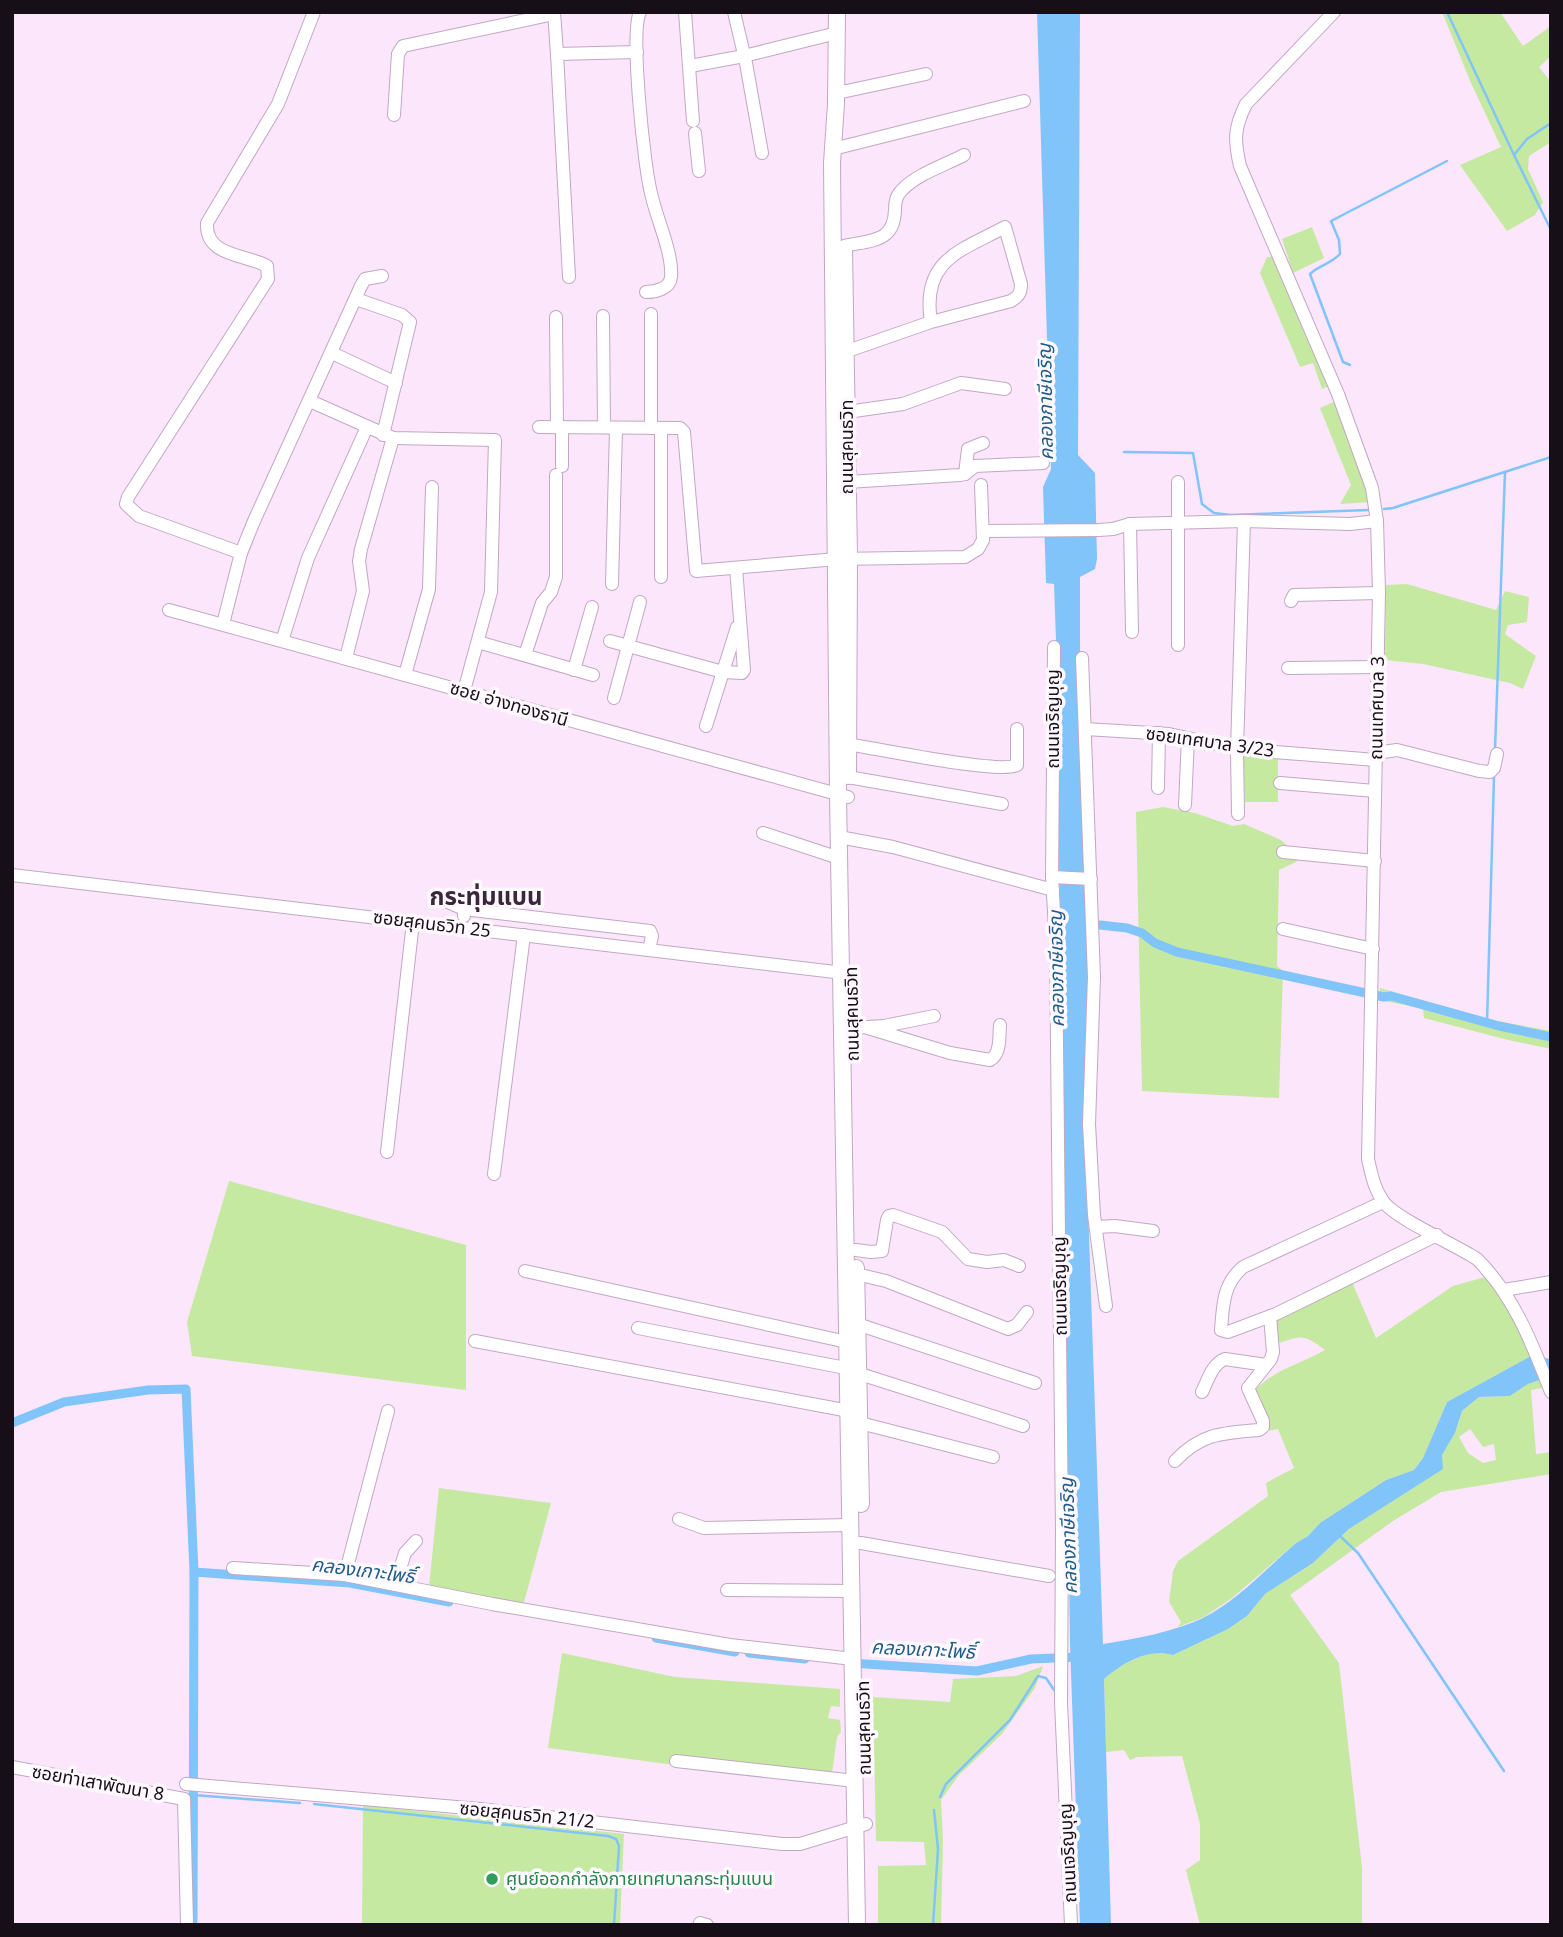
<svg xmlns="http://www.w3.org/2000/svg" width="1563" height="1937" viewBox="0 0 1563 1937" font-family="'Noto Sans','Noto Sans Thai',sans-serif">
	<rect width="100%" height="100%" fill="#fbe6fc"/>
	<!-- green -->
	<g fill="#c6e9a2" fill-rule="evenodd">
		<path d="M1442 12H1500L1523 46 1551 26V56L1539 67 1551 82V142L1529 156 1528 169 1543 202 1535 215 1507 231 1460 165 1501 147 1471 83Z"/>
		<path d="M1312 227 1324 258 1293 273 1282 239Z"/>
		<path d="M1267 257H1275L1329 386 1322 389 1313 363 1300 367 1260 273Z"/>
		<path d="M1336 401 1371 502 1340 504 1351 485 1320 408Z"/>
		<path d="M1407 584 1496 610 1505 591 1529 597 1527 622 1508 625 1505 634 1536 656 1523 689 1510 683 1423 664 1385 660 1386 585Z"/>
		<path d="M1243 754 1278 756V802H1245Z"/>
		<path d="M1163 807 1195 813 1233 826 1244 824 1281 840 1288 846 1305 849 1296 862 1279 870 1277 966 1283 971 1279 1098 1142 1091 1136 812Z"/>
		<path d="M1380 988 1492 1020 1551 1031V1049L1508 1040 1424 1018 1423 1009 1380 1000Z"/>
		<path d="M229 1181 466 1245V1390L192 1356 187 1322Z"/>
		<path d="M1349 1275 1376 1338 1453 1286 1485 1277C1510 1295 1519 1329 1531 1356L1447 1402 1423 1458 1414 1470 1386 1480 1320 1523 1308 1536 1296 1543 1232 1598 1204 1617 1178 1627 1181 1622 1169 1602 1173 1571 1178 1561 1268 1496 1266 1483 1294 1468 1278 1429 1267 1431 1254 1391C1278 1367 1297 1366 1325 1350 1304 1334 1301 1335 1277 1344L1267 1313Z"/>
		<path d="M1540 1380 1543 1388 1531 1390 1536 1454 1551 1452V1474L1441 1492 1393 1521 1290 1595 1339 1663 1362 1868V1925H1200L1186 1870 1200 1860V1824L1182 1756 1137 1757 1130 1760 1124 1750 1106 1752 1104 1679C1123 1663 1147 1648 1173 1655L1228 1629 1247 1616 1265 1594 1313 1563 1349 1529 1442 1469V1455L1455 1433 1462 1411 1479 1397 1510 1396 1528 1384ZM1470 1429 1483 1447 1494 1444 1496 1460 1483 1463 1468 1453 1459 1437Z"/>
		<path d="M439 1488 551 1503 523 1606 429 1587Z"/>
		<path d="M562 1653 675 1677 840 1689V1707L831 1706 828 1718 840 1720 841 1732 837 1737 831 1781 801 1782 548 1748Z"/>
		<path d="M1043 1666 1035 1688 1002 1734 959 1775 941 1800 943 1841 941 1925H878V1866L926 1865 924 1842 876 1841 873 1697 950 1702 953 1679 1016 1676Z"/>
		<path d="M363 1805 624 1834 620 1925H362Z"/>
	</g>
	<!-- water -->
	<path fill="#80c4f9" d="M1037 12H1080L1078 455 1095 473 1097 559 1095 569 1080 577V755L1087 924 1088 1206 1103 1644C1135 1639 1173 1632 1203 1618 1237 1601 1267 1568 1296 1543L1308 1536 1320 1523 1386 1480 1414 1470 1423 1458 1447 1402 1531 1356 1551 1359V1376L1528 1384 1510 1396 1479 1397 1462 1411 1455 1433 1442 1455 1443 1469 1349 1529 1313 1563 1265 1594 1247 1616 1228 1629 1173 1655C1147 1648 1123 1663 1104 1679L1111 1925H1080L1070 1644 1056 640 1054 584 1046 583 1043 487 1051 469Z"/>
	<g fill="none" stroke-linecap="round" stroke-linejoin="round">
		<!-- stream -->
		<g stroke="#80c4f9" stroke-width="2.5">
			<path d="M1447 12 1514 155"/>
			<path d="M1551 123 1527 139 1514 155 1551 230"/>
			<path d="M1350 365 1343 362 1310 274C1319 265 1331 264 1340 254L1339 240 1331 221 1447 161"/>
			<path d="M1124 452 1193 453 1202 504 1214 513 1231 515 1369 510"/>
			<path d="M1384 509 1393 508 1551 457"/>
			<path d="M1495 749 1505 472"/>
			<path d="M1487 1023 1494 777"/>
			<path d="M1340 1536 1358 1553 1504 1771"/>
			<path d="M193 1795 300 1803"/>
			<path d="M940 1797 946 1784 1010 1720 1038 1676 1046 1678 1054 1690"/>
			<path d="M314 1804 608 1836 616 1839 619 1846 614 1925"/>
			<path d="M933 1925 938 1849 934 1810"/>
		</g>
		<!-- canal -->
		<g stroke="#80c4f9" stroke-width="9">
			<path d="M1100 925 1127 928 1142 933 1155 943 1177 952 1384 997 1391 996 1499 1026 1551 1037"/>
			<path d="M12 1423 64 1402 148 1390 186 1389 194 1572 193 1925"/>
			<path d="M194 1572 350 1583 449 1602"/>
			<path d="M656 1638 735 1652"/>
			<path d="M749 1653 805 1659"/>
			<path d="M850 1663 977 1671 1031 1659 1080 1657"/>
		</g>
		<!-- minor casing -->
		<g stroke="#c1a8c2" stroke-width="14">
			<g id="minor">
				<path d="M554 12 557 54"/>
				<path d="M640 12C630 33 644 166 651 193 656 218 673 252 671 277 670 289 655 292 646 292"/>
				<path d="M685 12 693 121"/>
				<path d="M734 12 746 63 762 153"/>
				<path d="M1334 12 1246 104C1234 128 1234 140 1240 166L1338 394 1372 488 1377 521 1379 593 1368 1159C1371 1173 1374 1188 1383 1201 1394 1218 1456 1245 1477 1259 1514 1296 1532 1343 1551 1392"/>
				<path d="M690 66 744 56 829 35"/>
				<path d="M837 93 926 74"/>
				<path d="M394 115 398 54 403 46 554 14"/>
				<path d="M695 133 699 171"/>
				<path d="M833 149 1024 101"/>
				<path d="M844 246C871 240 894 243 895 210 895 202 896 196 902 190 917 174 945 165 964 155"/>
				<path d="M569 277 557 54 637 52"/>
				<path d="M356 299 402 315 410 322 383 435"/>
				<path d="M651 314V428"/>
				<path d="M603 316 604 427"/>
				<path d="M556 317 557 427"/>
				<path d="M332 353 396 383"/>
				<path d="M839 354 931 322 1011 301C1019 296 1021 293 1021 284L1005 227C960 251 921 260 931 322"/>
				<path d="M310 401 393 438 495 440 491 592 464 691"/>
				<path d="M847 412 903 404 961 383 1005 389"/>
				<path d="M539 427 680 428 684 432 696 571 837 559 965 557 978 549 983 540 981 485"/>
				<path d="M661 428V577"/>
				<path d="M562 466V427"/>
				<path d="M965 474 968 449 983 443"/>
				<path d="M847 482 960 475 965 474 975 466 1043 463"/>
				<path d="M1130 524 1132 632"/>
				<path d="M983 531 1099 530 1113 529 1130 524 1244 521 1350 524 1377 521"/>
				<path d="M241 553 139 516 126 504 128 497 268 279 267 266C246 254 205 257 207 223L278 104 314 12"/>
				<path d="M612 584 616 428"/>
				<path d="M1291 601 1294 595 1379 593"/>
				<path d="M169 610 848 797"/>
				<path d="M223 624 241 553 254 521 361 286 365 279 382 276"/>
				<path d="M282 641 308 558 367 427"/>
				<path d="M610 641 723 672 742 673 744 670 736 568"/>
				<path d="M478 642 593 675"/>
				<path d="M1178 645V482"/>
				<path d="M1054 647 1052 877 1056 947 1062 1531 1061 1702 1071 1925"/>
				<path d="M525 655 542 603 551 592 556 577V475"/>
				<path d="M346 658 363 591 359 561 361 549 393 438"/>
				<path d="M1082 658 1094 977 1089 1124 1094 1215 1106 1306"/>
				<path d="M1288 668 1378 667"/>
				<path d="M574 670 592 607"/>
				<path d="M405 675 429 589 432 487"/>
				<path d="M614 698 640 602"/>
				<path d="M706 726 737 627"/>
				<path d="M1085 729 1169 734 1237 749 1376 760"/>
				<path d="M841 743C870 747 1000 775 1017 765V729"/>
				<path d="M1376 753 1397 750 1409 753 1479 771 1490 772 1494 768 1497 754"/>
				<path d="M848 777 1002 804"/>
				<path d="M1280 783 1375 791"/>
				<path d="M1158 788 1159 733"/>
				<path d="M1185 805 1188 738"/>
				<path d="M1238 814 1237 749 1244 521"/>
				<path d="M763 833 839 858"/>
				<path d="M839 837 893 847 1053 890"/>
				<path d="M1283 852 1375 861"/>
				<path d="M12 875 852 974"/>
				<path d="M1052 877 1091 879"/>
				<path d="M439 898 464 909V916"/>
				<path d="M464 909 650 931 652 936 649 950"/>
				<path d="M1283 929 1373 949"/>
				<path d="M852 1028 884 1026 934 1016"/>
				<path d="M868 1028 950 1053 990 1060C1001 1054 999 1037 1000 1025"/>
				<path d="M387 1152 413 922"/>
				<path d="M494 1174 524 935"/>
				<path d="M1383 1202 1243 1267C1223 1284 1223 1305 1221 1330L1228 1332 1276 1314 1437 1235"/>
				<path d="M1096 1227 1115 1226 1153 1231"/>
				<path d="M856 1250 871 1252 882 1251 887 1220 889 1216 893 1215 942 1232 968 1259 987 1262 1004 1260 1019 1266"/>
				<path d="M525 1271 847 1342"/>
				<path d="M856 1274 886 1281 1008 1329 1017 1325 1027 1312"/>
				<path d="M1504 1290 1551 1282"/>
				<path d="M857 1324 1035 1383"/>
				<path d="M638 1328 856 1370"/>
				<path d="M475 1341 849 1411"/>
				<path d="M860 1374 1023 1426"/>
				<path d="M1202 1392C1208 1380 1212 1364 1225 1359L1266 1365"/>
				<path d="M860 1423 993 1457"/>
				<path d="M1175 1461C1201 1433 1223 1433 1259 1430L1263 1427V1421L1248 1388 1271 1359 1273 1352 1270 1316"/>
				<path d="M679 1519 704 1528 850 1525"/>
				<path d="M861 1543 1049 1576"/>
				<path d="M233 1568 345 1575 492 1604 730 1645 853 1659"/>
				<path d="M345 1575 388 1411"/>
				<path d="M395 1585 405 1553 416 1541"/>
				<path d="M727 1590 852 1591"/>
				<path d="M676 1761 855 1781"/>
				<path d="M12 1767 184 1799 187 1925"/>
				<path d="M186 1784 480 1809 782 1844H800L866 1824"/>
				<path d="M700 1923 707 1925"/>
			</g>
		</g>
		<!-- major casing -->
		<g stroke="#c1a8c2" stroke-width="18">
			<g id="major">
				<path d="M837 12 836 104 832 163 838 795 857 1925"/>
				<path d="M844 249 849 558 848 776"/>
				<path d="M856 1268 861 1504"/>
			</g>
		</g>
		<!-- minor -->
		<use href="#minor" stroke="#fff" stroke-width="12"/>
		<!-- major -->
		<use href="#major" stroke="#fff" stroke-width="16"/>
	</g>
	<!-- markers -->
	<circle fill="#2e9e5b" stroke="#fff9ff" stroke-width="2.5" cx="492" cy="1879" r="7"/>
	<g text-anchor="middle" stroke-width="7" stroke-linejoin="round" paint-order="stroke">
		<!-- street labels -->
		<g font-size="18" fill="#170f18" stroke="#fff9ff">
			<text transform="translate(847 447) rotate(-90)" y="6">ถนนสุคนธวิท</text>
			<text transform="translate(509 704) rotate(16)" y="6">ซอย อ่างทองธานี</text>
			<text transform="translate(1377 708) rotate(-89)" y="6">ถนนเทศบาล 3</text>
			<text transform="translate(1053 719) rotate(-90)" y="6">ถนนเจริญบุญ</text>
			<text transform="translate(1210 742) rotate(8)" y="6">ซอยเทศบาล 3/23</text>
			<text transform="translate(432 924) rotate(7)" y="6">ซอยสุคนธวิท 25</text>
			<text transform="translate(852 1014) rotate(-91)" y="6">ถนนสุคนธวิท</text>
			<text transform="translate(1060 1286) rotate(-91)" y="6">ถนนเจริญบุญ</text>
			<text transform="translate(864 1728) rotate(-91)" y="6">ถนนสุคนธวิท</text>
			<text transform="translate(98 1783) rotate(10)" y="6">ซอยท่าเสาพัฒนา 8</text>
			<text transform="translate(527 1815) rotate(6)" y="6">ซอยสุคนธวิท 21/2</text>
			<text transform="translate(1068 1853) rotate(-93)" y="6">ถนนเจริญบุญ</text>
		</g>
		<!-- leisure labels -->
		<g font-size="18" fill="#27864d" stroke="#fff9ff" text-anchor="start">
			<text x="506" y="1885">ศูนย์ออกกำลังกายเทศบาลกระทุ่มแบน</text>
		</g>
		<!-- water labels -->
		<g font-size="19" font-style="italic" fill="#1d5c88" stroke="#fff9ff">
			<text transform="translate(1045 402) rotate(-91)" y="7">คลองภาษีเจริญ</text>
			<text transform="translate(1056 969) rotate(-91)" y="7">คลองภาษีเจริญ</text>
			<text transform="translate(1068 1536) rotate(-92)" y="7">คลองภาษีเจริญ</text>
			<text transform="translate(363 1570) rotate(7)" y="7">คลองเกาะโพธิ์</text>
			<text transform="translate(923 1649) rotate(3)" y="7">คลองเกาะโพธิ์</text>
		</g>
		<!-- district labels -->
		<g font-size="24" font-weight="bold" fill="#3b273c" stroke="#fff9ff">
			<text x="486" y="905">กระทุ่มแบน</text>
		</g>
	</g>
	<!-- border -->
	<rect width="1563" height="1937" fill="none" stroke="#170f18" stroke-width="28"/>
</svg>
